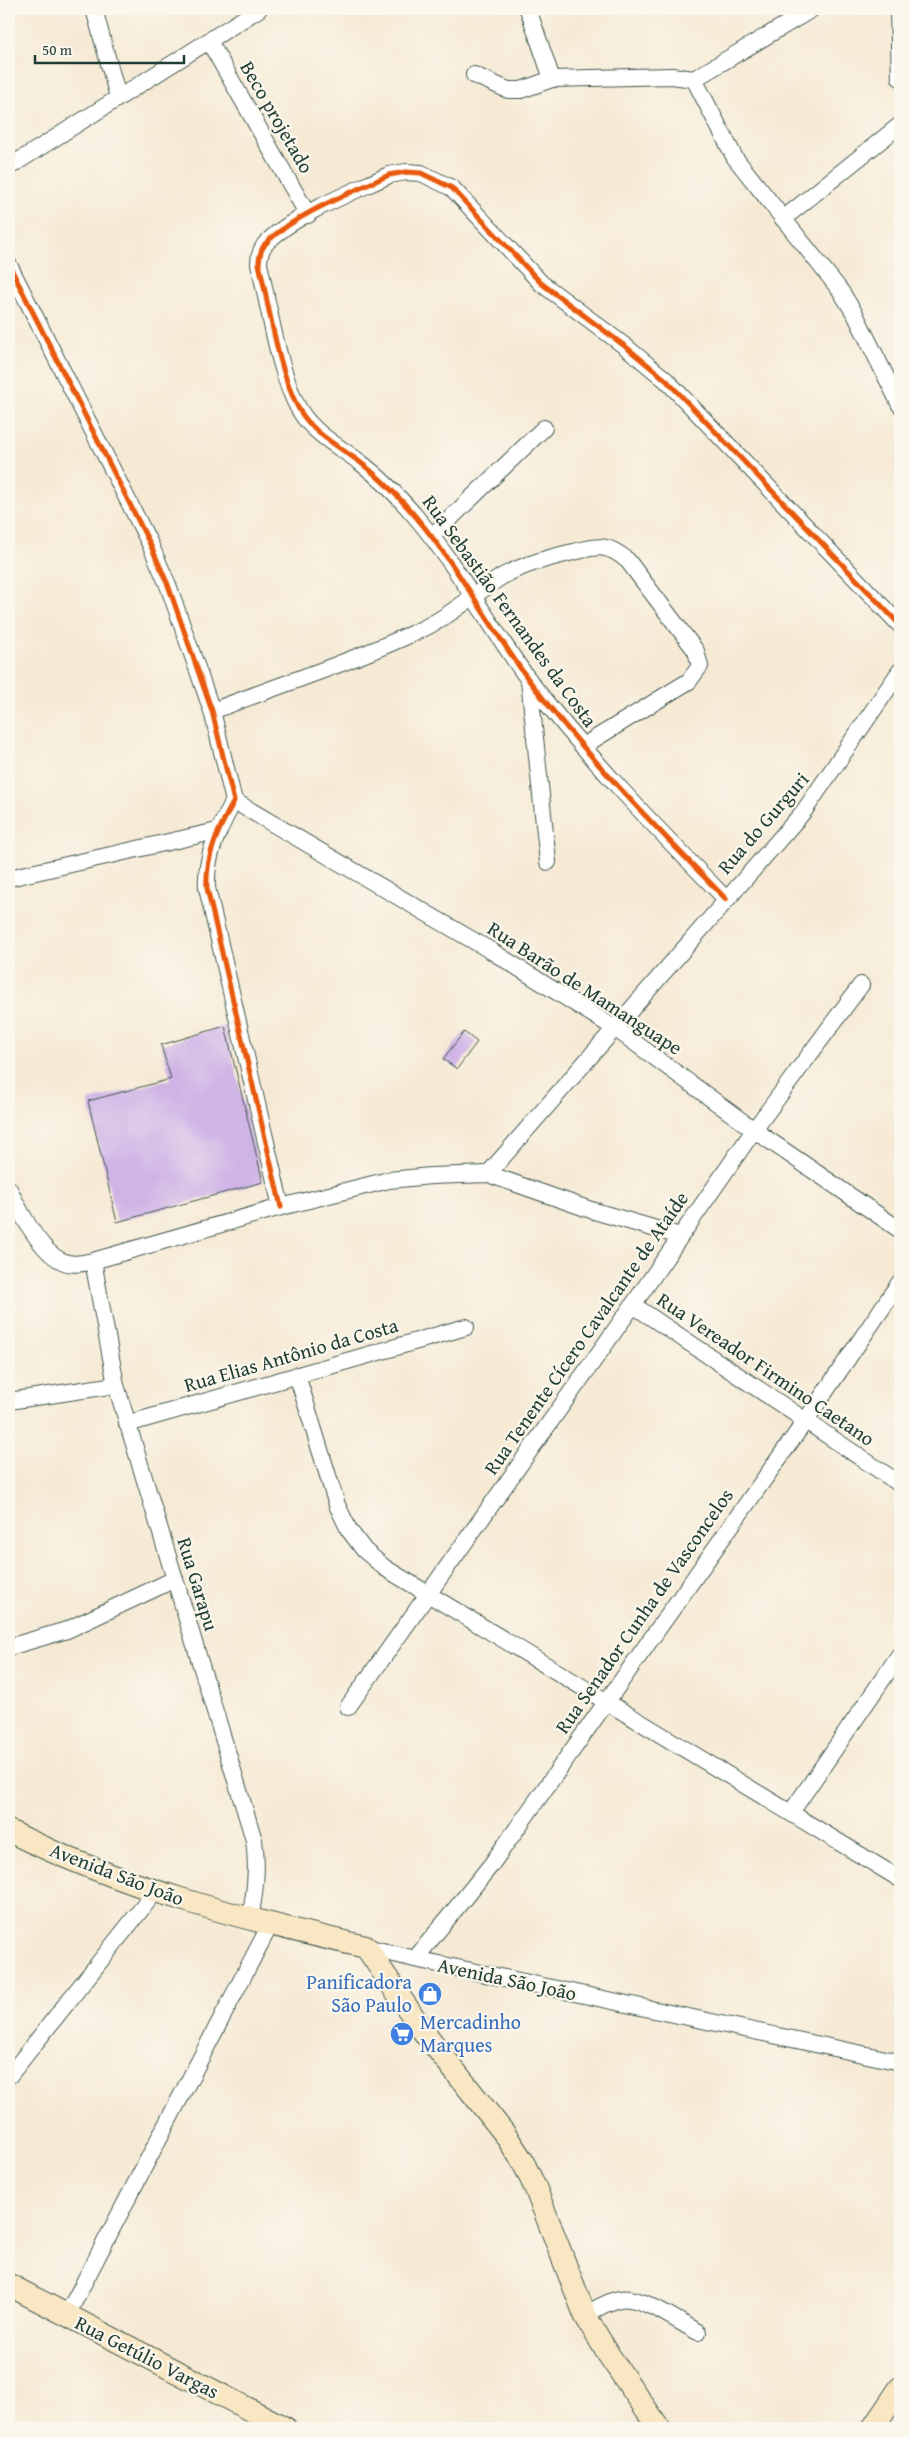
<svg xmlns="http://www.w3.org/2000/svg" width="909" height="2437" viewBox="0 0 909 2437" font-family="'Gentium Book Plus',serif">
	<rect width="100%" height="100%" fill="#fbf7ec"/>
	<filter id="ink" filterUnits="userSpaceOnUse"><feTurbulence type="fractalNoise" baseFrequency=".02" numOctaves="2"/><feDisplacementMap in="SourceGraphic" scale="10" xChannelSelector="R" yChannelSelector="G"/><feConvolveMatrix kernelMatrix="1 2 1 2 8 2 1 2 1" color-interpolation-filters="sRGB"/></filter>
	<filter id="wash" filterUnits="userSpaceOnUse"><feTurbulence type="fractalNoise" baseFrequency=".0096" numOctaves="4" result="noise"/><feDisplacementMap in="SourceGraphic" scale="20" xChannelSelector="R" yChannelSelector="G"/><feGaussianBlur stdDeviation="1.12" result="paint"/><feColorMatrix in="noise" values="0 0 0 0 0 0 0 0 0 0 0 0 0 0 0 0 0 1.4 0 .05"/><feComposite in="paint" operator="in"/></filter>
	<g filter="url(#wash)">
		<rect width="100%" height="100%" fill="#f6ead5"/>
		<g id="blocks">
			<!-- building -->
			<g fill="#cfb4e6">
				<path d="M225 1026 263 1182 117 1222 88 1101 171 1079 161 1045Z"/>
				<path d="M464 1032 477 1042 457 1069 443 1059Z"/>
			</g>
		</g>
	</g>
	<g filter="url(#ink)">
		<use href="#blocks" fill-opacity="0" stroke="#3f574c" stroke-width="1"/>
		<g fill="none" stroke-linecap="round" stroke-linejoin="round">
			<!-- street casing -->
			<g stroke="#3f574c" stroke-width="18">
				<g id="street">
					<path d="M94 9 118 97"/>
					<path d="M528 9 552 79"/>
					<path d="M898 9 900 78"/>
					<path d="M209 41 308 215"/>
					<path d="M474 75 508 90H521L552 79 672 76 694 79 735 158 840 290 855 314 900 405"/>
					<path d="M694 79 812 9"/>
					<path d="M9 167 259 9"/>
					<path d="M783 219 900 125"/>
					<path d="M9 265 150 544 168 585 212 711 234 801C219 828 205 856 207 888L281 1207"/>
					<path d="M432 536 544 428"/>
					<path d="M529 680 548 862"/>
					<path d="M212 711C280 685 351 662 418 631 448 618 473 595 501 577 522 565 545 559 569 553 595 547 606 541 628 561L696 651 700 666 689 681 583 746"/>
					<path d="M234 801 493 952 616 1029 754 1130 900 1230"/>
					<path d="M9 878 217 831"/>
					<path d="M726 899C658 830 590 760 531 683 491 629 459 568 416 517 399 497 382 479 361 463 340 447 314 434 300 411 279 375 269 306 259 264 259 254 262 246 269 240 298 213 353 192 389 175L406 172 421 173 452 188 541 283 626 347 666 380 900 625"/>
					<path d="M488 1174 804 811 900 671"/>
					<path d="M9 1189C19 1210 40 1252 62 1261 72 1266 83 1263 93 1261L281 1207 389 1180 431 1176 488 1174 591 1210 680 1236"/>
					<path d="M93 1261 116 1385 254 1840C258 1867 255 1892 250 1919"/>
					<path d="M633 1305 900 1484"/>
					<path d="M297 1375 337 1505 349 1530 364 1550 385 1568 900 1879"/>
					<path d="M9 1401 116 1385"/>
					<path d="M127 1424 466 1327"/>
					<path d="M9 1647 67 1630 175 1579"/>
					<path d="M348 1707 633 1305 754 1130 861 985"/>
					<path d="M792 1811 900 1654"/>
					<path d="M366 1947 415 1959 900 2062"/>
					<path d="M415 1959 491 1865 806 1420 900 1282"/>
					<path d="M9 2076 155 1892"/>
					<path d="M67 2315 270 1925"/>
					<path d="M585 2315C596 2309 608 2301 620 2299 641 2295 679 2322 698 2332"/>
				</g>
			</g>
			<!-- secondary casing -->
			<g stroke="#3f574c" stroke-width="24">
				<g id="secondary">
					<path d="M9 1831C123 1888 242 1919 366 1947L423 2031 504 2133 522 2160 535 2187 585 2315 608 2354 659 2428"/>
					<path d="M9 2285 285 2428"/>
					<path d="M873 2428 900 2388"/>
				</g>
			</g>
			<!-- path -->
			<path stroke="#3f574c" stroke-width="3" stroke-dasharray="4 4" stroke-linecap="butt" d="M9 1689 13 1694 9 1698"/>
			<!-- street -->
			<use href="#street" stroke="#fff" stroke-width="16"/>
			<!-- secondary -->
			<use href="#secondary" stroke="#f9e7c3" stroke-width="22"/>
			<!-- cycleway casing -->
			<g stroke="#fbf7ec" stroke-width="8">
				<g id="cycleway">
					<path d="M9 265 150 544 168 585 212 711 234 801C219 828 205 856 207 888L281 1207"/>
					<path d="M726 899C658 830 590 760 531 683 491 629 459 568 416 517 399 497 382 479 361 463 340 447 314 434 300 411 279 375 269 306 259 264 259 254 262 246 269 240 298 213 353 192 389 175L406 172 421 173 452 188 541 283 626 347 666 380 900 625"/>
				</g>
			</g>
			<!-- cycleway -->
			<use href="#cycleway" stroke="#e8590c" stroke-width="5"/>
		</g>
	</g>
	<!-- icons -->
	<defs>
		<g id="shop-disc" transform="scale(1.25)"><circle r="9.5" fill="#3f7fe0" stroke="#fbf7ec"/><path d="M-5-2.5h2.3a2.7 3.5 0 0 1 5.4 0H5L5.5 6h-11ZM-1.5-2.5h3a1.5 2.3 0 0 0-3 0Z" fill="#fff"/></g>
		<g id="supermarket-disc" transform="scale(1.25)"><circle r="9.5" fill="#3f7fe0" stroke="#fbf7ec"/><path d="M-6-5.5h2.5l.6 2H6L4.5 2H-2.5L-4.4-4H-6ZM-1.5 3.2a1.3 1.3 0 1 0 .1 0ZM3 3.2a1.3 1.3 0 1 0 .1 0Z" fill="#fff"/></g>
	</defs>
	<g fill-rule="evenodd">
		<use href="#shop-disc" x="430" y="1994"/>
		<use href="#supermarket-disc" x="402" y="2034"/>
	</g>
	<g text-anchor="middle" stroke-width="4.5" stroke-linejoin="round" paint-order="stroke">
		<!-- street labels -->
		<g font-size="20" fill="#1f3d34" stroke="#fbf7ec">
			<text transform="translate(277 117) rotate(60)" y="7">Beco projetado</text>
			<text transform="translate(510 611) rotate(54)" y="7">Rua Sebastião Fernandes da Costa</text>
			<text transform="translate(763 823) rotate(-49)" y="7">Rua do Gurguri</text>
			<text transform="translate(585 988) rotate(33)" y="7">Rua Barão de Mamanguape</text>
			<text transform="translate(586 1333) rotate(-55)" y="7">Rua Tenente Cícero Cavalcante de Ataíde</text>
			<text transform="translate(291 1355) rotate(-16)" y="7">Rua Elias Antônio da Costa</text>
			<text transform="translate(766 1369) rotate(34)" y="7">Rua Vereador Firmino Caetano</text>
			<text transform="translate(198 1584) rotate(73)" y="7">Rua Garapu</text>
			<text transform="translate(644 1611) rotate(-55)" y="7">Rua Senador Cunha de Vasconcelos</text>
			<text transform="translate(117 1874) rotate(21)" y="7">Avenida São João</text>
			<text transform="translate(507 1979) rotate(12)" y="7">Avenida São João</text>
			<text transform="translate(147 2357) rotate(27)" y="7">Rua Getúlio Vargas</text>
		</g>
		<!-- shop labels -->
		<g font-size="20" fill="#366cbe" stroke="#fbf7ec" text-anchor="end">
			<text x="412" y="1989">Panificadora<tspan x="412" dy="23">São Paulo</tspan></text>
			<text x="420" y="2029" text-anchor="start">Mercadinho<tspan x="420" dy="23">Marques</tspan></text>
		</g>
	</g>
	<!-- margin -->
	<rect width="909" height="2437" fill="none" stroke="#fbf7ec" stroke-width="30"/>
	<!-- scale -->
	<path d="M35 55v8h149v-8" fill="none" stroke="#1f3d34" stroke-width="2.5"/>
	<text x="42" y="55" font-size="15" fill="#1f3d34" stroke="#fbf7ec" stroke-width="4" paint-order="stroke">50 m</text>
</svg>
